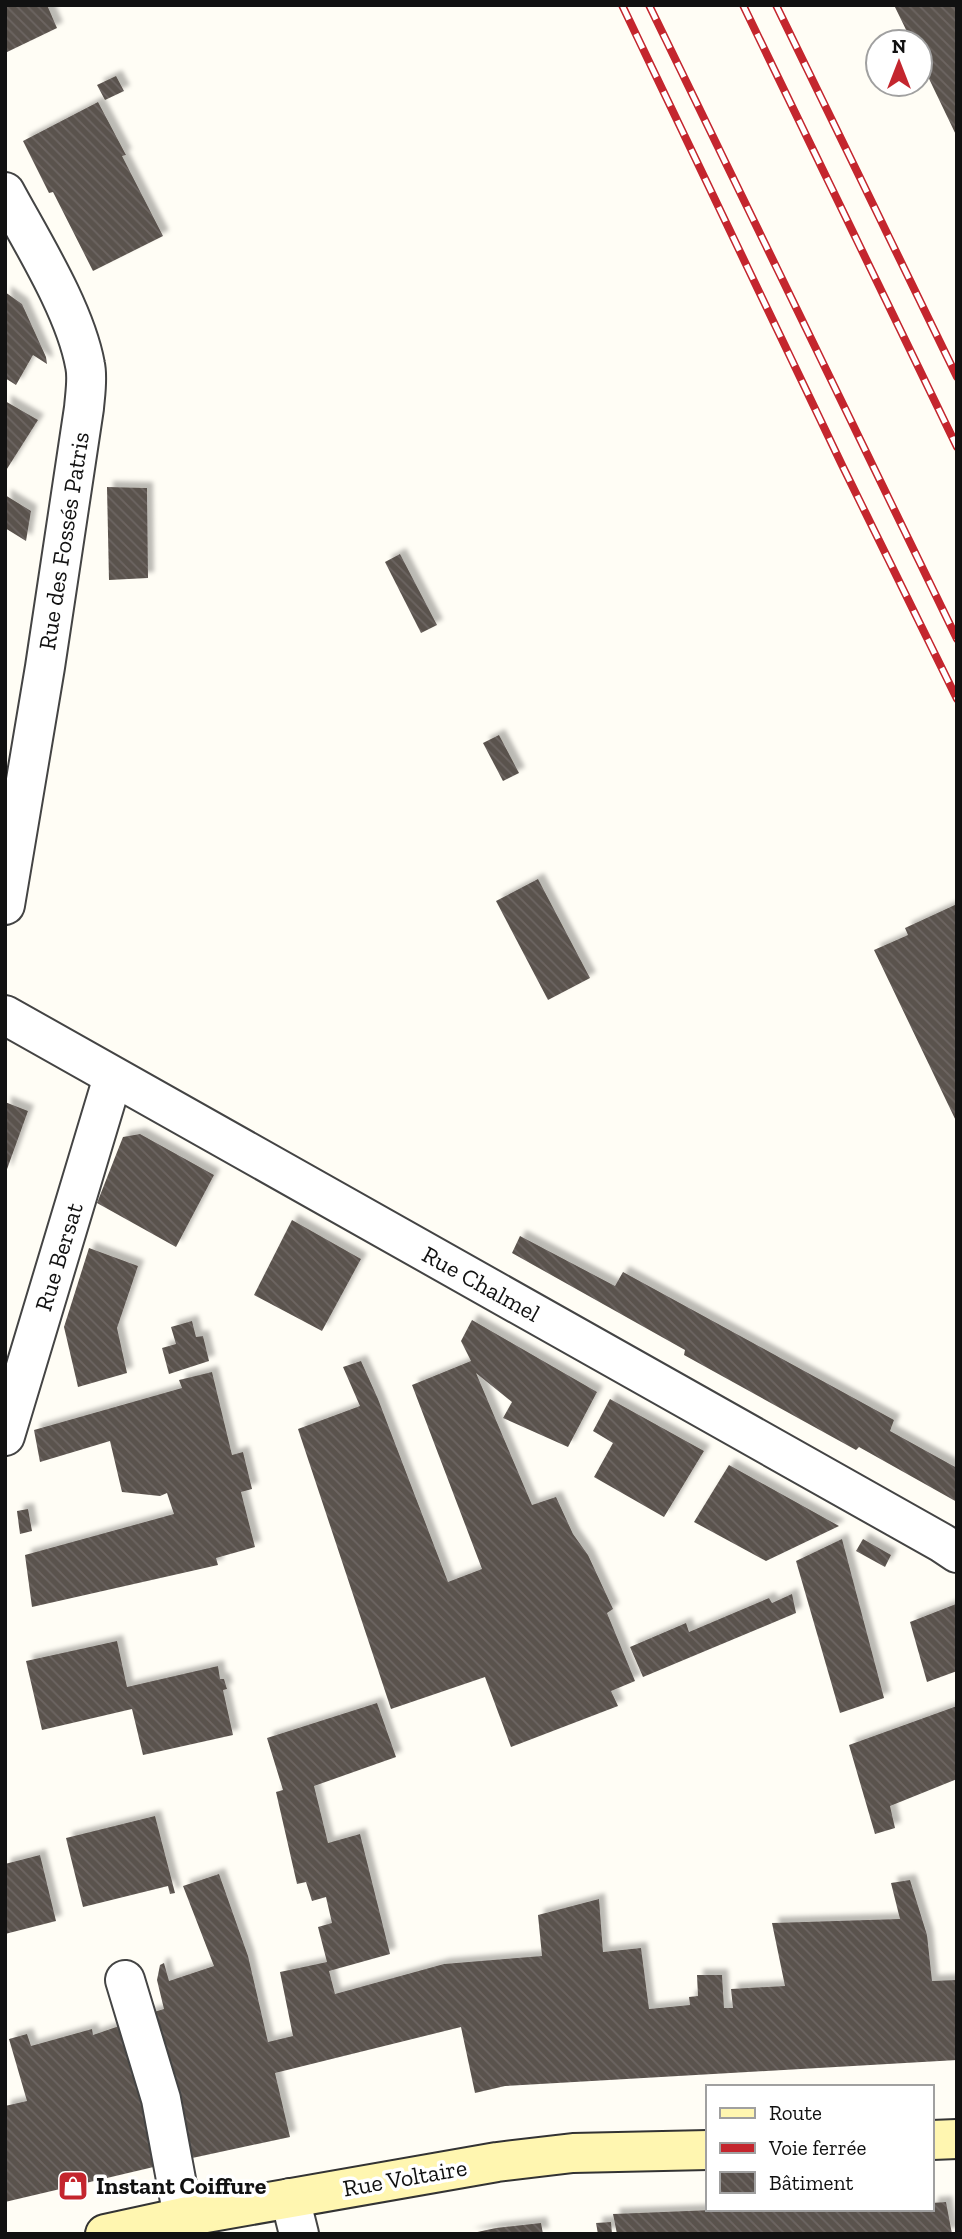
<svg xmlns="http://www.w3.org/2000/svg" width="962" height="2239" viewBox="0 0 962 2239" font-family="'Zilla Slab',serif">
	<defs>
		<pattern id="building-back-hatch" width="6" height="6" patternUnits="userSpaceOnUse" patternTransform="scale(1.75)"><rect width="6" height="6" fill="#5a524d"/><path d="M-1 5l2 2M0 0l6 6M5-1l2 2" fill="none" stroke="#6d6662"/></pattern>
		<filter id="shadow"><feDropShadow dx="6" dy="-6" stdDeviation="2" flood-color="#0004"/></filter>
	</defs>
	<rect width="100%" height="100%" fill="#fffdf5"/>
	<!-- building -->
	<g fill="url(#building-back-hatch)" filter="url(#shadow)">
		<path d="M5 5H47L57 28 5 53Z"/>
		<path d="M894 5H957V137L920 60V42H912Z"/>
		<path d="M116 76 124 91 105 100 97 85Z"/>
		<path d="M98 102 126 155 122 156 163 236 93 271 53 192 49 193 23 141Z"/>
		<path d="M5 292 22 304 46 357 47 364 33 355 16 385 5 378Z"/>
		<path d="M5 401 38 420 5 472Z"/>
		<path d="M107 487 147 488 148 578 109 580Z"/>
		<path d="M5 495 31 511 26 541 5 528Z"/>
		<path d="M400 554 437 625 421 633 385 562Z"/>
		<path d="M499 735 519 773 503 781 483 743Z"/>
		<path d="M538 879 590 978 548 1000 496 901Z"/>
		<path d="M957 904V1123L874 950 908 935 905 928Z"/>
		<path d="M5 1102 28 1111 6 1172H5Z"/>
		<path d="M140 1134 214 1175 176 1247 97 1203 123 1137Z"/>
		<path d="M292 1220 361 1259 322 1331 254 1295Z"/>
		<path d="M520 1236 615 1286 623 1272 894 1420 890 1431 957 1468V1502L859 1447 856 1450 684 1355 685 1350 512 1253Z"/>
		<path d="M89 1248 138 1266 117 1328 127 1373 78 1387 64 1327Z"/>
		<path d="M472 1320 597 1392 568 1447 503 1418 512 1402 476 1373 532 1505 556 1497 573 1534 588 1555 613 1609 607 1613 635 1681 611 1691 618 1706 511 1747 485 1677 391 1709 298 1429 360 1406 343 1367 361 1361 378 1399 448 1582 482 1569 412 1385 471 1361 461 1341Z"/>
		<path d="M192 1321 196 1337 203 1336 209 1361 169 1374 162 1348 176 1344 171 1327Z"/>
		<path d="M212 1372 232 1455 243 1452 252 1489 241 1492 255 1547 216 1558 218 1565 32 1607 25 1555 174 1514 167 1493 160 1496 122 1492 110 1441 40 1462 34 1430 182 1388 179 1380Z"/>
		<path d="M610 1399 704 1451 664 1517 594 1477 613 1443 593 1431Z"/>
		<path d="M729 1465 839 1526 766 1561 694 1522Z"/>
		<path d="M28 1509 32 1531 20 1534 17 1511Z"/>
		<path d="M842 1539 884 1698 840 1713 796 1561Z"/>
		<path d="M863 1539 891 1555 885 1567 856 1551Z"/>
		<path d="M792 1594 796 1613 643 1677 630 1647 686 1623 689 1632 769 1598 772 1603Z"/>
		<path d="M956 1604 957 1671 927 1682 910 1622Z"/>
		<path d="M117 1641 127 1687 218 1666 220 1679H224L227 1689 223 1690 233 1735 143 1755 132 1709 42 1730 26 1661Z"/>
		<path d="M377 1703 396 1757 314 1786 328 1843 360 1834 390 1954 329 1971 335 1994 444 1964 542 1956 538 1915 599 1899 603 1952 641 1948 649 2009 690 2005 689 1997 698 1996 697 1975H722L724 2008H733L731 1989 785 1986 772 1923 900 1919 891 1883 910 1880 927 1935 932 1981 957 1980V2060L505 2086 475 2093 461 2027 275 2073 290 2137 183 2160 147 2014 164 2009 157 1980 160 1965 164 1963 169 1981 214 1966 183 1886 219 1874 248 1956 268 2042 293 2036 280 1972 327 1962 318 1927 332 1923 326 1897 312 1901 306 1882 297 1884 276 1792 283 1790 267 1738Z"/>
		<path d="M957 1706V1779L890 1806 895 1828 875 1834 849 1745Z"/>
		<path d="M155 1816 175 1893 170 1894 168 1886 83 1907 66 1838Z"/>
		<path d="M40 1855 56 1921 5 1934V1864Z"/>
		<path d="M128 2023 162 2165 5 2202V2106L27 2101 9 2039 27 2034 31 2046 92 2029 93 2035Z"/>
		<path d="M946 2202 952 2234H617L613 2214 737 2209H932V2203Z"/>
		<path d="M611 2222 612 2234H598L596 2223Z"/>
		<path d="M541 2223 543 2234H468L496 2228Z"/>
	</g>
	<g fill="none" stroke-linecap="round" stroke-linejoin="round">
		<!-- minor casing -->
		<g stroke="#444" stroke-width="42">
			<g id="minor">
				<path d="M5 192C32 242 75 310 85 365 88 378 85 395 84 408L45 667 5 905"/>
				<path d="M5 1436 113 1077"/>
				<path d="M125 1980 161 2099 183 2217"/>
				<path d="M290 2198 299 2234"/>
			</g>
		</g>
		<!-- tertiary casing -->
		<g stroke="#444" stroke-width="42">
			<path id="tertiary" d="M5 1015 942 1543 957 1553"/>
		</g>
		<!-- secondary casing -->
		<g stroke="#333" stroke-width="42">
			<g id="secondary">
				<path d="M932 2140 957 2139"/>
				<path d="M105 2234 183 2217 497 2162 573 2153 708 2150"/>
			</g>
		</g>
		<!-- minor -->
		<use href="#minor" stroke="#fff" stroke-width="38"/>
		<!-- tertiary -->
		<use href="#tertiary" stroke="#fff" stroke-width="38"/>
		<!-- secondary -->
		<use href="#secondary" stroke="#fff6b0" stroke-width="38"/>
		<!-- rail casing -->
		<g stroke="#c4262e" stroke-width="8">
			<g id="rail">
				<path d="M622 5 842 465 957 699"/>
				<path d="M649 5 957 639"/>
				<path d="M743 5 957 447"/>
				<path d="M776 5 957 377"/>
			</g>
		</g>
		<!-- rail -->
		<use href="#rail" stroke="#fff" stroke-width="5" stroke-dasharray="16" stroke-linecap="butt"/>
	</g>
	<!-- icons -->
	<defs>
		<g id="shop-square" transform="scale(1.575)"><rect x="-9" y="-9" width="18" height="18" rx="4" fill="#c4262e" stroke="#fff"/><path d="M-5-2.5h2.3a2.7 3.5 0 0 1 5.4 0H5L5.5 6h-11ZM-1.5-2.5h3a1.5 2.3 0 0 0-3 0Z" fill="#fff"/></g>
	</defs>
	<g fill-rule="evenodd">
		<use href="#shop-square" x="73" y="2186"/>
	</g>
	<g text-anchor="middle" stroke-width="7" stroke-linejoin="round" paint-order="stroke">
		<!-- street labels -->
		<g font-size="24" fill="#111" stroke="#fff">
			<text transform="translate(64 541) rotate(-81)" y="8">Rue des Fossés Patris</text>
			<text transform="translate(59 1257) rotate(-73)" y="8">Rue Bersat</text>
			<text transform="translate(481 1284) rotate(29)" y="8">Rue Chalmel</text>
			<text transform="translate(405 2178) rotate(-10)" y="8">Rue Voltaire</text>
		</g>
		<!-- poi labels -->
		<g font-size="24" font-weight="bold" fill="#111" stroke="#fff" text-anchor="start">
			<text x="96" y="2194">Instant Coiffure</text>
		</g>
	</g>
	<!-- border -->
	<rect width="962" height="2239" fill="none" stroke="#111111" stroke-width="14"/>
	<!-- legend -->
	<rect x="706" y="2085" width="228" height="126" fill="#ffffff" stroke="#a0a0a0" stroke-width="2"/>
	<rect x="720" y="2108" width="35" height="10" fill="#fff6b0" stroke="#a0a0a0" stroke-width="2"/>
	<text x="769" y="2120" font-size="21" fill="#111111">Route</text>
	<rect x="720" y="2143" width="35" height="10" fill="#c4262e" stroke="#a0a0a0" stroke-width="2"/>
	<text x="769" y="2155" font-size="21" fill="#111111">Voie ferrée</text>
	<rect x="720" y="2172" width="35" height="21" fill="url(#building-back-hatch)" stroke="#a0a0a0" stroke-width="2"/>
	<text x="769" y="2190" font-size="21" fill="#111111">Bâtiment</text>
	<!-- north arrow -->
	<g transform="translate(899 63)"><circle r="33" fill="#ffffff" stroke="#a0a0a0" stroke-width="2"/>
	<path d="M0-5L12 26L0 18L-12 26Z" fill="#c4262e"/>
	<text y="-10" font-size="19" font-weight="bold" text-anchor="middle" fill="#111111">N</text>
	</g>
</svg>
